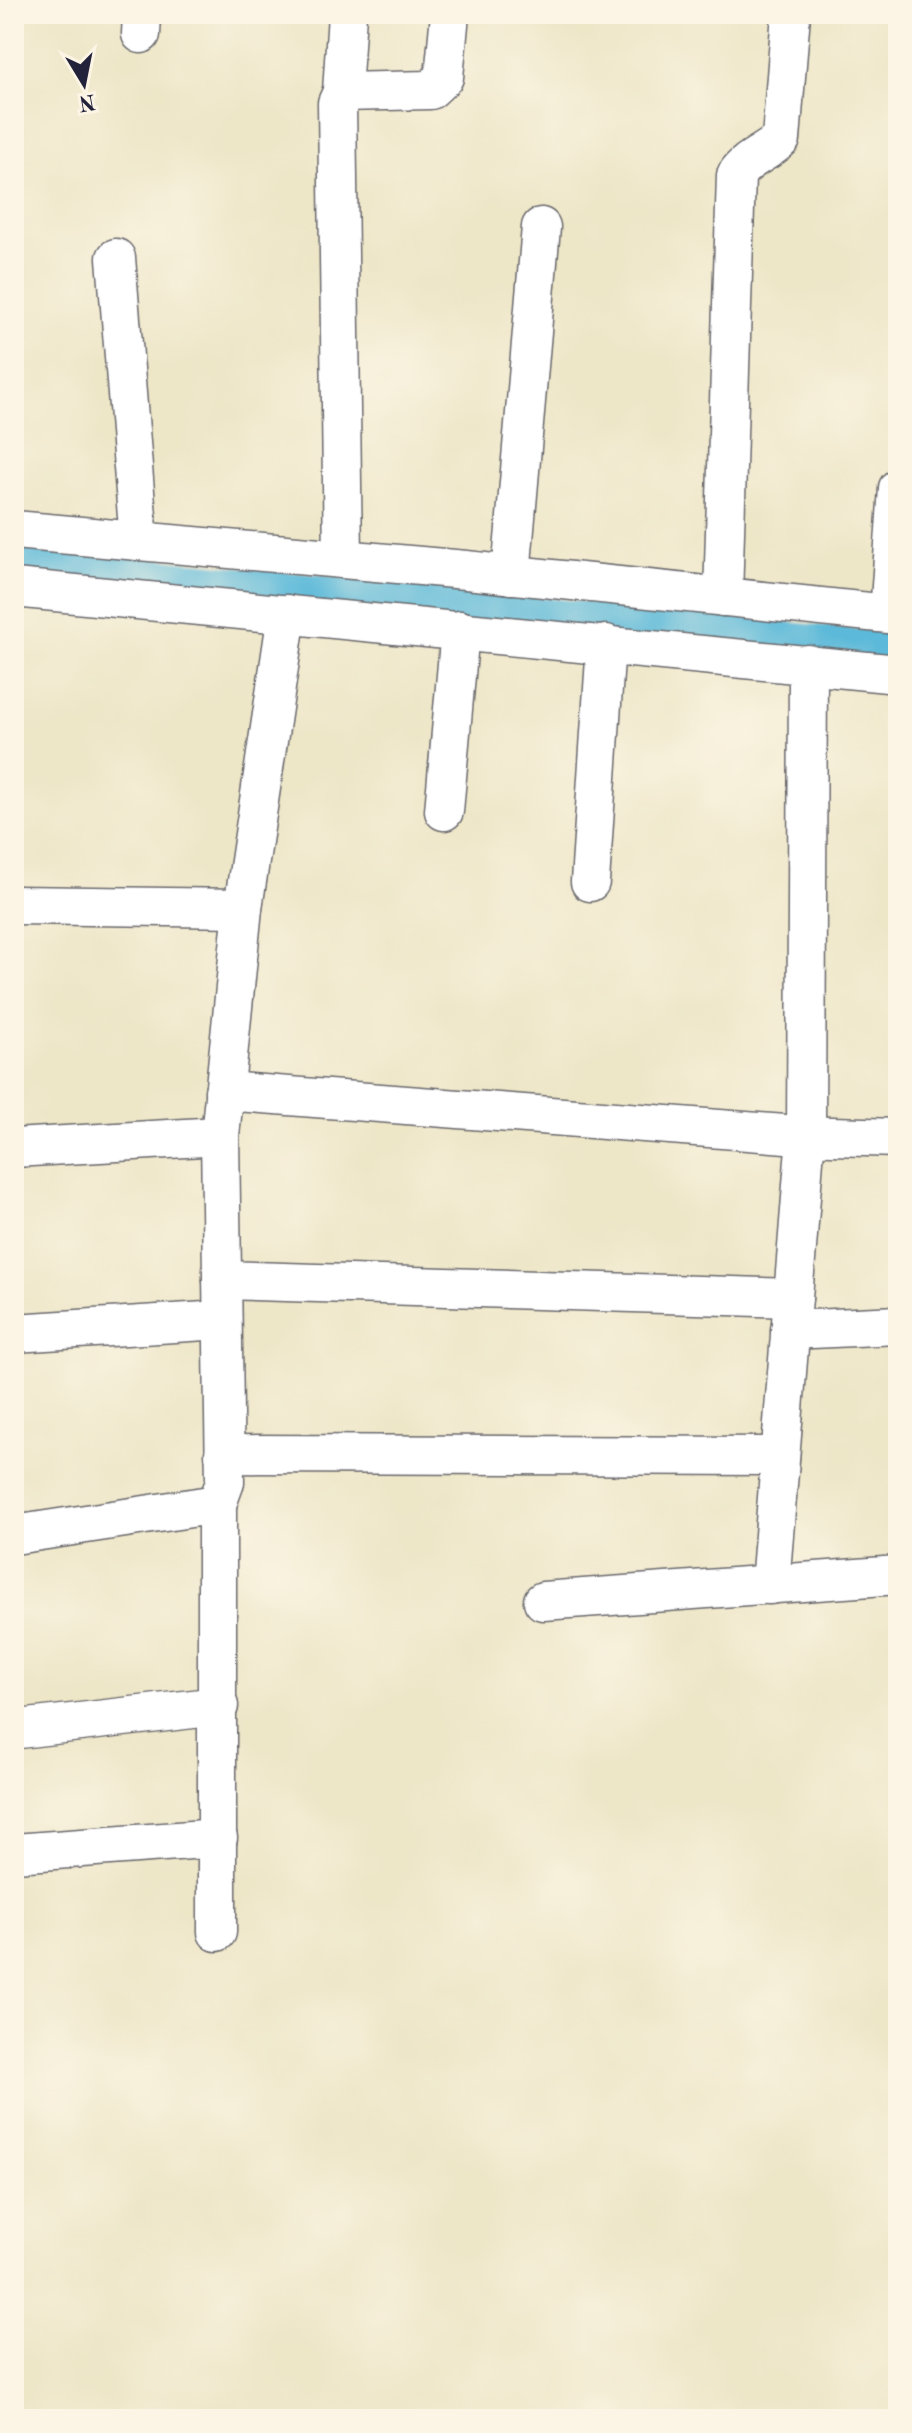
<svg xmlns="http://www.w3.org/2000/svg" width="912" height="2433" viewBox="0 0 912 2433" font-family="'Old Standard TT',serif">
	<rect width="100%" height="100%" fill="#fcf5e5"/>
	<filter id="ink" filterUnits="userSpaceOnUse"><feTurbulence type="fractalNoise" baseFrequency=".0125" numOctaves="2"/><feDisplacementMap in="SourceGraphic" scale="16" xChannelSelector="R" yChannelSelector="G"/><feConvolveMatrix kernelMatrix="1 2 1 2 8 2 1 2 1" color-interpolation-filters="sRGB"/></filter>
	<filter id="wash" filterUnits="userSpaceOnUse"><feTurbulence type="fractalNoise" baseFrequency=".006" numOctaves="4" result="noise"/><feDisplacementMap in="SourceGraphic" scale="32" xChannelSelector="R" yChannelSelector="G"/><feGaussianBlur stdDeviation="1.8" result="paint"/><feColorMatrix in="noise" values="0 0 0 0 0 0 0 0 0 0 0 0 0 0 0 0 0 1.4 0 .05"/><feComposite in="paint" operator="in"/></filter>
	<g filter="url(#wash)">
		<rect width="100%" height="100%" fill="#ede6c7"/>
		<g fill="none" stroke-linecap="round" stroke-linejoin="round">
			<!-- canal -->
			<path stroke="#5bb9d9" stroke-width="38" d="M14 563 898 652"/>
		</g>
	</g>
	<g filter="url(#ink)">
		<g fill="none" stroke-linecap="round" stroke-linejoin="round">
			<!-- street casing -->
			<g stroke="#69676c" stroke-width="41">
				<g id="street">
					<path d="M141 34 142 14"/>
					<path d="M342 92 347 14"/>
					<path d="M116 258 139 541"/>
					<path d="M14 530 466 570 898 615"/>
					<path d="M343 559 337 103 342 92 430 90 444 77 450 14"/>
					<path d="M511 575 541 227"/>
					<path d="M14 588 898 674"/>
					<path d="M723 597 736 175C748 157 766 154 781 139L791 14"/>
					<path d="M889 614 898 488"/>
					<path d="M444 811 460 630"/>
					<path d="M590 882 606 644"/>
					<path d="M14 905 243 908"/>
					<path d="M224 1091 799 1135 898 1138"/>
					<path d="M14 1148 220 1136"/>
					<path d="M222 1280 793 1298"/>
					<path d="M790 1330 898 1325"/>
					<path d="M14 1333 222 1320"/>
					<path d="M224 1454 780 1456"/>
					<path d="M14 1535 217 1504 225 1482 220 1136 243 908 287 614"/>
					<path d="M770 1585 806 1135 808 664"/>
					<path d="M543 1601 898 1575"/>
					<path d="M19 1729 219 1706"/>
					<path d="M14 1853 218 1838"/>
					<path d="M217 1932V1504"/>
				</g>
			</g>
			<!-- street -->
			<use href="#street" stroke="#fff" stroke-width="38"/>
		</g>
	</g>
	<!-- margin -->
	<rect width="912" height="2433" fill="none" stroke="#fcf5e5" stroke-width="48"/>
	<!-- north arrow -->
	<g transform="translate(84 84) rotate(170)" stroke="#fcf5e5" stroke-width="6" paint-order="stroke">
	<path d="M0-6L14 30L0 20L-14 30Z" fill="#22223b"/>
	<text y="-12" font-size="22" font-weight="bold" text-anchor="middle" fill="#22223b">N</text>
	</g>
</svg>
